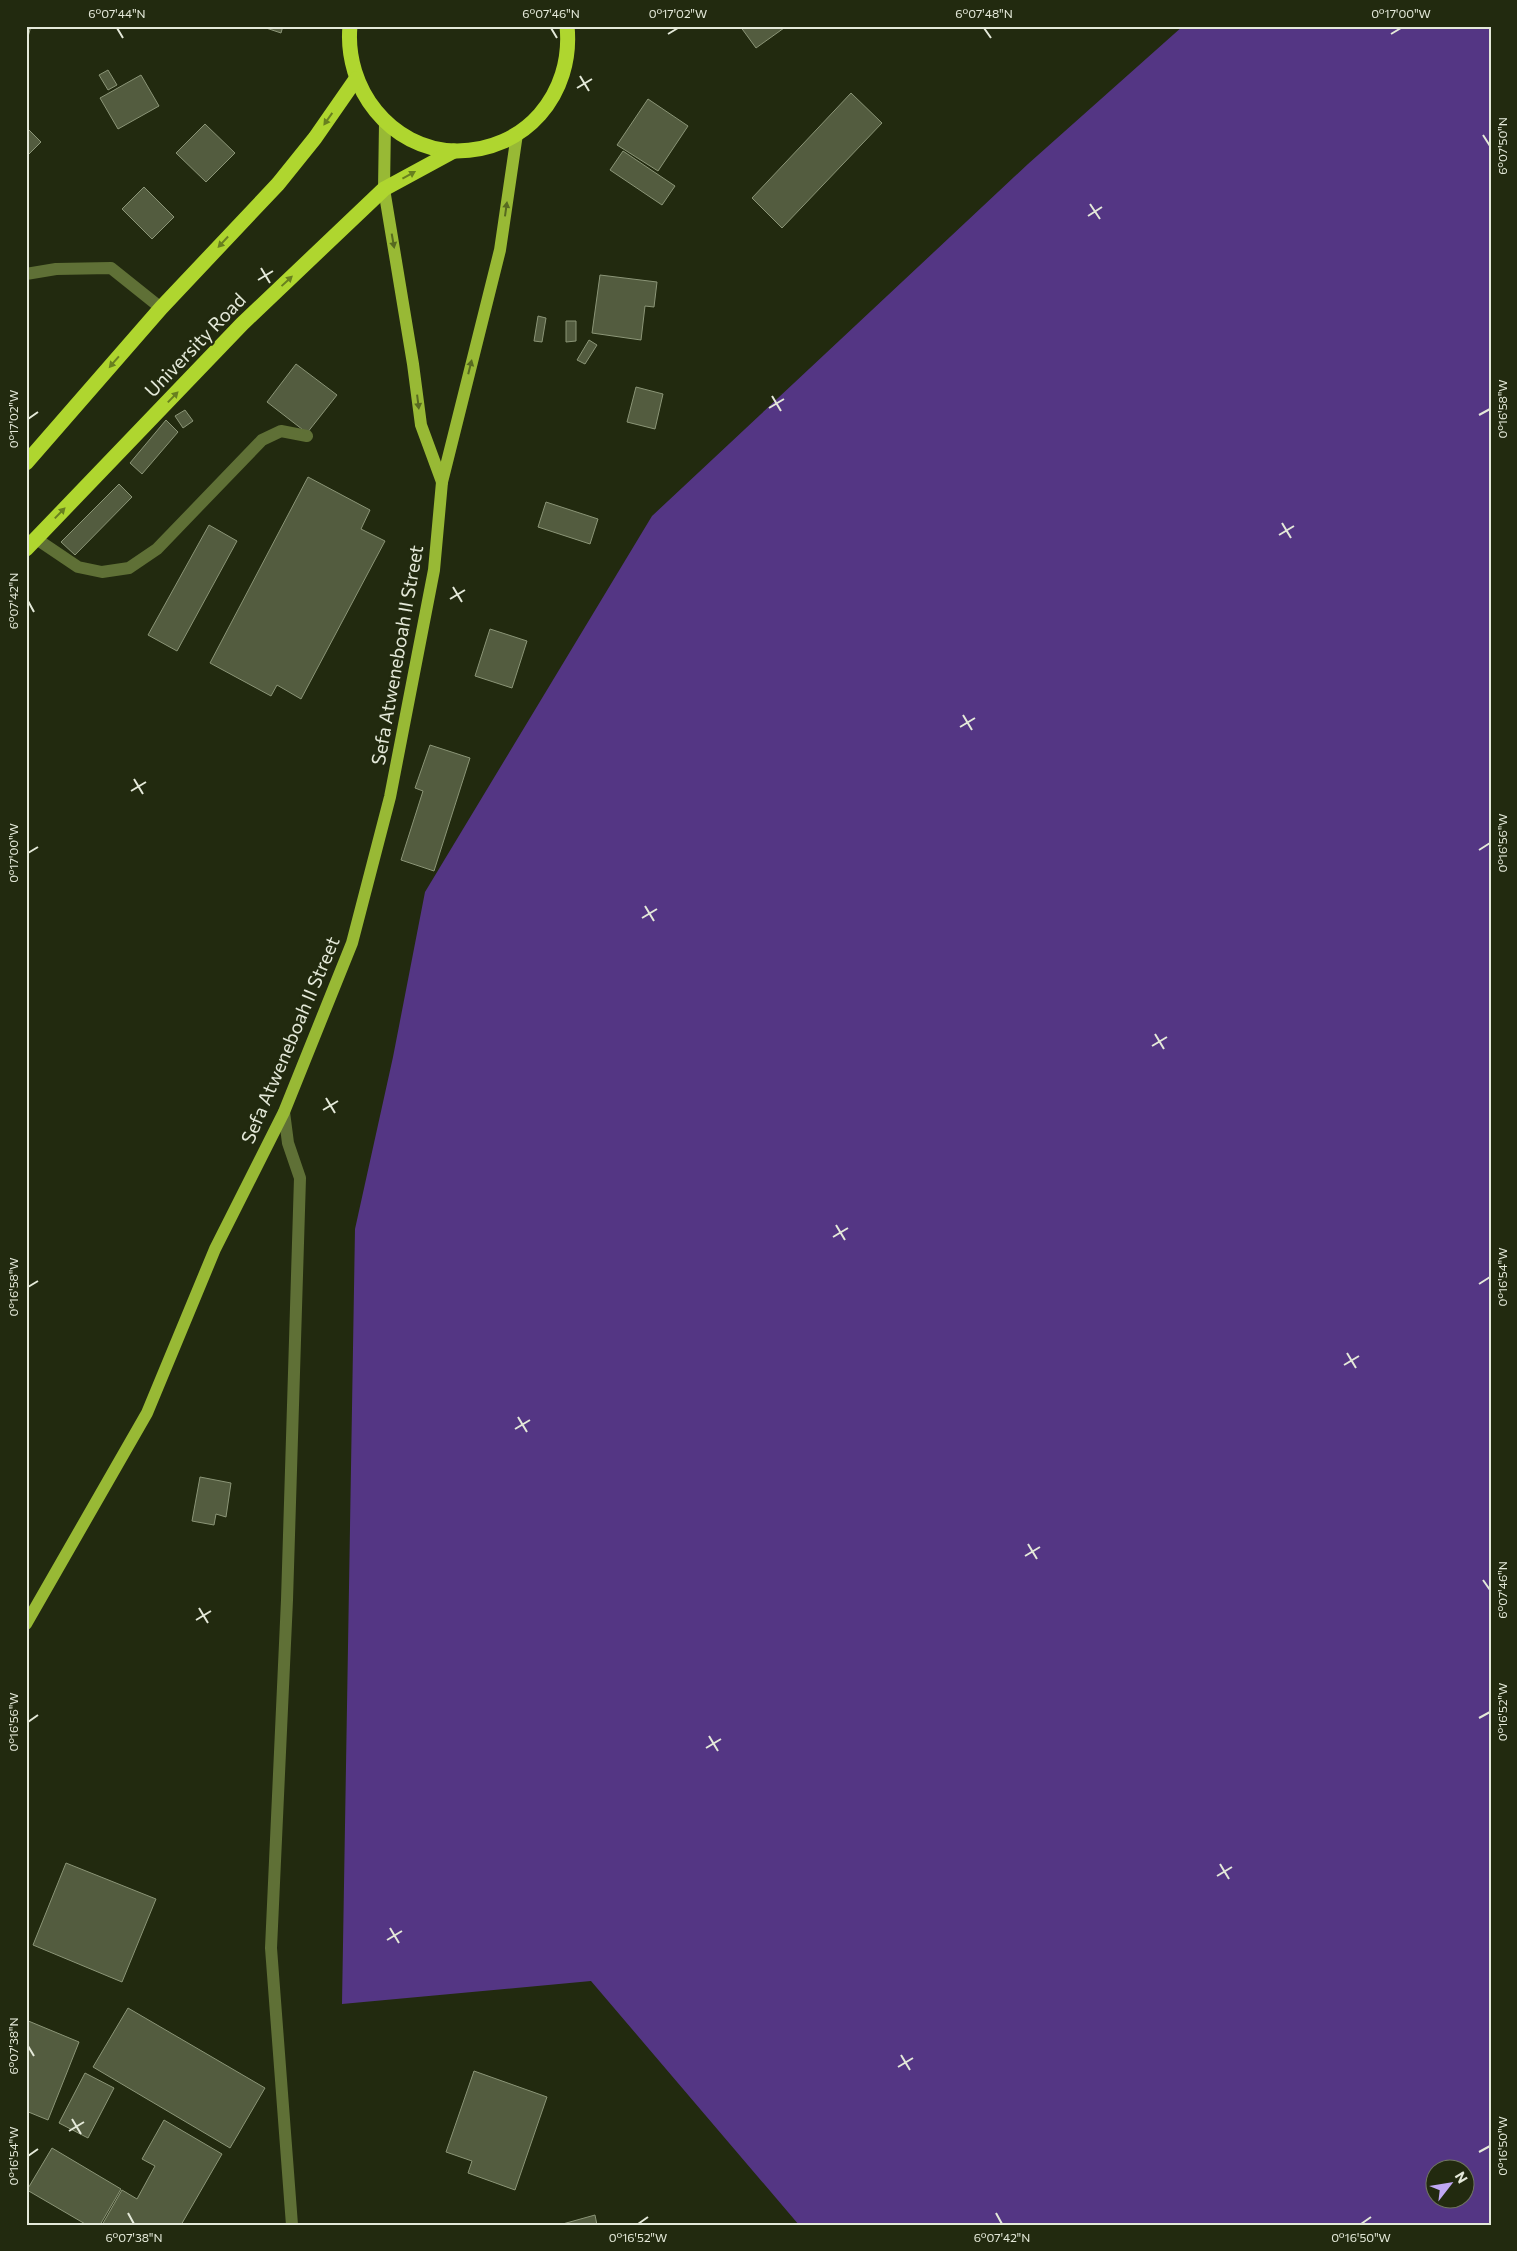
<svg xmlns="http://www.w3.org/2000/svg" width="1517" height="2251" viewBox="0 0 1517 2251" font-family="Commissioner,sans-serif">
	<rect width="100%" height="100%" fill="#222a0f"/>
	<!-- forest -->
	<path fill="#543684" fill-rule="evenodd" d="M1183 26H1491V2225H799L591 1981 342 2004 355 1229 393 1057 425 892 652 516 1028 164ZM1434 2168H1464V2198H1434Z"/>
	<!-- building -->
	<g fill="#535c3f" stroke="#8b9577">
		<path d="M26 26H31L26 44Z"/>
		<path d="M260 26H283L281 33Z"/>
		<path d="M740 26H783L784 28 756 48Z"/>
		<path d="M108 70 117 85 108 90 99 75Z"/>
		<path d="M141 75 159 106 118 129 100 98Z"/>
		<path d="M851 93 882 123 782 228 752 198Z"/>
		<path d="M648 99 688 126 658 171 617 145Z"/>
		<path d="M205 124 235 153 206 182 176 153Z"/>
		<path d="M26 127 41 142 26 157Z"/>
		<path d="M623 151 675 186 662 205 610 170Z"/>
		<path d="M144 187 174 217 152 239 122 209Z"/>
		<path d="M600 275 657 282 654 307 645 306 641 340 592 333Z"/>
		<path d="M538 316 546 318 542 342 534 341Z"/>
		<path d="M566 321H576V341L566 342Z"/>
		<path d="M589 340 597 345 585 364 577 360Z"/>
		<path d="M296 364 337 395 307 433 267 402Z"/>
		<path d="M636 387 663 394 655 429 627 422Z"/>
		<path d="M185 410 193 421 183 428 175 416Z"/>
		<path d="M166 420 178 432 142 474 130 463Z"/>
		<path d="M308 477 370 510 361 529 385 541 301 699 277 685 271 696 210 663Z"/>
		<path d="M119 484 132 497 75 555 61 542Z"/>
		<path d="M546 502 598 519 590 544 538 527Z"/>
		<path d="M209 525 237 541 177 651 148 635Z"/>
		<path d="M490 629 527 641 512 688 475 676Z"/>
		<path d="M430 745 470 758 434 871 401 860 423 791 415 788Z"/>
		<path d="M200 1477 231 1483 226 1517 216 1514 214 1525 192 1521Z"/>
		<path d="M66 1863 156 1899 122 1982 33 1945Z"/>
		<path d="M128 2008 265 2088 230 2148 93 2067Z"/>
		<path d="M26 2020 79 2042 48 2120 26 2111Z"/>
		<path d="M474 2071 547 2097 515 2190 468 2173 472 2161 446 2152Z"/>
		<path d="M85 2073 114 2088 88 2138 59 2123Z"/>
		<path d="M164 2120 222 2154 181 2225H102L122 2190 137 2199 155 2166 142 2159Z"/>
		<path d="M52 2148 121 2189 100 2225H87L27 2190Z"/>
		<path d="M595 2215 597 2225H559Z"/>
	</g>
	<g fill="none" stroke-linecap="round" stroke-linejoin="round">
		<!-- minor -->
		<g stroke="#5f7036" stroke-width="12">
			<path d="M26 274 56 269 111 268 161 308"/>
			<path d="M35 538 78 567 102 572 129 568 157 549 262 440 281 431 307 436"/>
			<path d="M284 1112 288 1143 300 1178 287 1600 271 1948 292 2225"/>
		</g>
		<!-- major -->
		<g stroke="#98b935" stroke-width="12">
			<path d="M385 123 384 189 413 364 421 425 442 482"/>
			<path d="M26 1624 147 1413 215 1249 284 1112 352 943 390 797 434 570 442 482 500 250 517 134"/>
		</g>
		<!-- highway -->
		<g stroke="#afd62f" stroke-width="15">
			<path d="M350 26C344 88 390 149 455 151 525 152 574 94 567 26"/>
			<path d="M26 463 161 308 278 184 315 138 356 79"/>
			<path d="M26 549 242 324 384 189 454 151"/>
		</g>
	</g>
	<!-- one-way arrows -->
	<defs><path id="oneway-solid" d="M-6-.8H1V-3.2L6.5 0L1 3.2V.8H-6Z" transform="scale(1.25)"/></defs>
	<g fill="#68801f">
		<use href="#oneway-solid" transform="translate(328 119) rotate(125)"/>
		<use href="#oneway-solid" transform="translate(409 175) rotate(-29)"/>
		<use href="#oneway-solid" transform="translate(223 242) rotate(133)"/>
		<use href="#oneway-solid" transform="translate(287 281) rotate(-43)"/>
		<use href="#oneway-solid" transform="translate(114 362) rotate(131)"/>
		<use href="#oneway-solid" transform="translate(173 397) rotate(-46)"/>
		<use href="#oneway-solid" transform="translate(60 513) rotate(-46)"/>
	</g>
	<g fill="#576a20">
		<use href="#oneway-solid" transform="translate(506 209) rotate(-82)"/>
		<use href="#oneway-solid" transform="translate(393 241) rotate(80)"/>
		<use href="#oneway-solid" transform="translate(470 367) rotate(-76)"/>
		<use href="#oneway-solid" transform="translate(418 402) rotate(83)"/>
	</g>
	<!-- ticks -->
	<path fill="none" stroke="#e4e9d9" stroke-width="2" d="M117 28 123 38M551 28 557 38M984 28 991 38M668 34 678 28M1391 34 1401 28M580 76 589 91M577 88 592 79M1483 135 1490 146M1090 204 1100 219M1088 216 1102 207M261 268 270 283M258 280 273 271M772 396 781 411M769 408 784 399M1479 415 1490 409M28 419 38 412M1282 523 1291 538M1279 535 1294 526M453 587 462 602M450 599 465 590M28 601 34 612M963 715 972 730M960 727 975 718M134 779 143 794M131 791 146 782M1479 850 1490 843M28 853 38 847M645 906 654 921M642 918 657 909M1155 1034 1164 1049M1152 1046 1167 1037M326 1098 335 1113M323 1110 338 1101M836 1225 845 1240M833 1237 848 1228M1479 1284 1490 1277M28 1287 38 1281M1347 1353 1356 1368M1344 1365 1359 1356M518 1417 527 1432M515 1429 530 1420M1028 1544 1037 1559M1025 1556 1040 1547M1483 1580 1490 1590M199 1608 208 1623M196 1620 211 1611M1479 1718 1490 1712M28 1722 38 1715M709 1736 718 1751M706 1748 721 1739M1220 1864 1229 1879M1217 1876 1232 1867M390 1928 399 1943M387 1940 402 1931M28 2046 34 2056M901 2055 910 2070M898 2067 913 2058M72 2119 81 2134M69 2131 84 2122M1479 2152 1490 2146M28 2156 38 2149M128 2213 134 2224M996 2213 1002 2224M638 2224 648 2217M1361 2224 1371 2217"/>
	<g text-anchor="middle" stroke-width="4.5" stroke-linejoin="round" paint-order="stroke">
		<!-- street labels -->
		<g font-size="19" fill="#e4e9d9" stroke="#222a0f">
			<text transform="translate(195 345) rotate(-46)" y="7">University Road</text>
			<text transform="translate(397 655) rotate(-80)" y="7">Sefa Atweneboah II Street</text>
			<text transform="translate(290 1040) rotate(-67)" y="7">Sefa Atweneboah II Street</text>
		</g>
	</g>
	<!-- border -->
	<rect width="1517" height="2251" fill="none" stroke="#222a0f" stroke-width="55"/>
	<!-- north arrow -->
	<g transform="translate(1450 2184) rotate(59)"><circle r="24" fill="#222a0f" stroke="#707660"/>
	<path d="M0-4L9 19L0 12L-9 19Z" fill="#c0a8f4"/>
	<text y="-8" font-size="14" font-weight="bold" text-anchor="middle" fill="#e4e9d9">N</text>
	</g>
	<rect x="28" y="28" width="1462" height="2196" fill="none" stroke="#e4e9d9" stroke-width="2"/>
	<g font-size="12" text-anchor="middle" fill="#e4e9d9">
		<text x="117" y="18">6°07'44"N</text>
		<text x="551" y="18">6°07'46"N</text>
		<text x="678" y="18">0°17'02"W</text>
		<text x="984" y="18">6°07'48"N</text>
		<text x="1401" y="18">0°17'00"W</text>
		<text transform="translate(1503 146) rotate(-90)" y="4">6°07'50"N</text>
		<text transform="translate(1503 409) rotate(-90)" y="4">0°16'58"W</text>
		<text transform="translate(14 419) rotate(-90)" y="4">0°17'02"W</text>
		<text transform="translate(14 601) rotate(-90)" y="4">6°07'42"N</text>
		<text transform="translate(1503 843) rotate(-90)" y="4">0°16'56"W</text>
		<text transform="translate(14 853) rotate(-90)" y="4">0°17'00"W</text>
		<text transform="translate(1503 1277) rotate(-90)" y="4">0°16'54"W</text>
		<text transform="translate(14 1287) rotate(-90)" y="4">0°16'58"W</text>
		<text transform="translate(1503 1590) rotate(-90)" y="4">6°07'46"N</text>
		<text transform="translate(1503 1712) rotate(-90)" y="4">0°16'52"W</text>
		<text transform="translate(14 1722) rotate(-90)" y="4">0°16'56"W</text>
		<text transform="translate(14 2046) rotate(-90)" y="4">6°07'38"N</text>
		<text transform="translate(1503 2146) rotate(-90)" y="4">0°16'50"W</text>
		<text transform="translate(14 2156) rotate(-90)" y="4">0°16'54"W</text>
		<text x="134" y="2242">6°07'38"N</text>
		<text x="638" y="2242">0°16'52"W</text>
		<text x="1002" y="2242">6°07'42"N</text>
		<text x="1361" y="2242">0°16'50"W</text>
	</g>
</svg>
